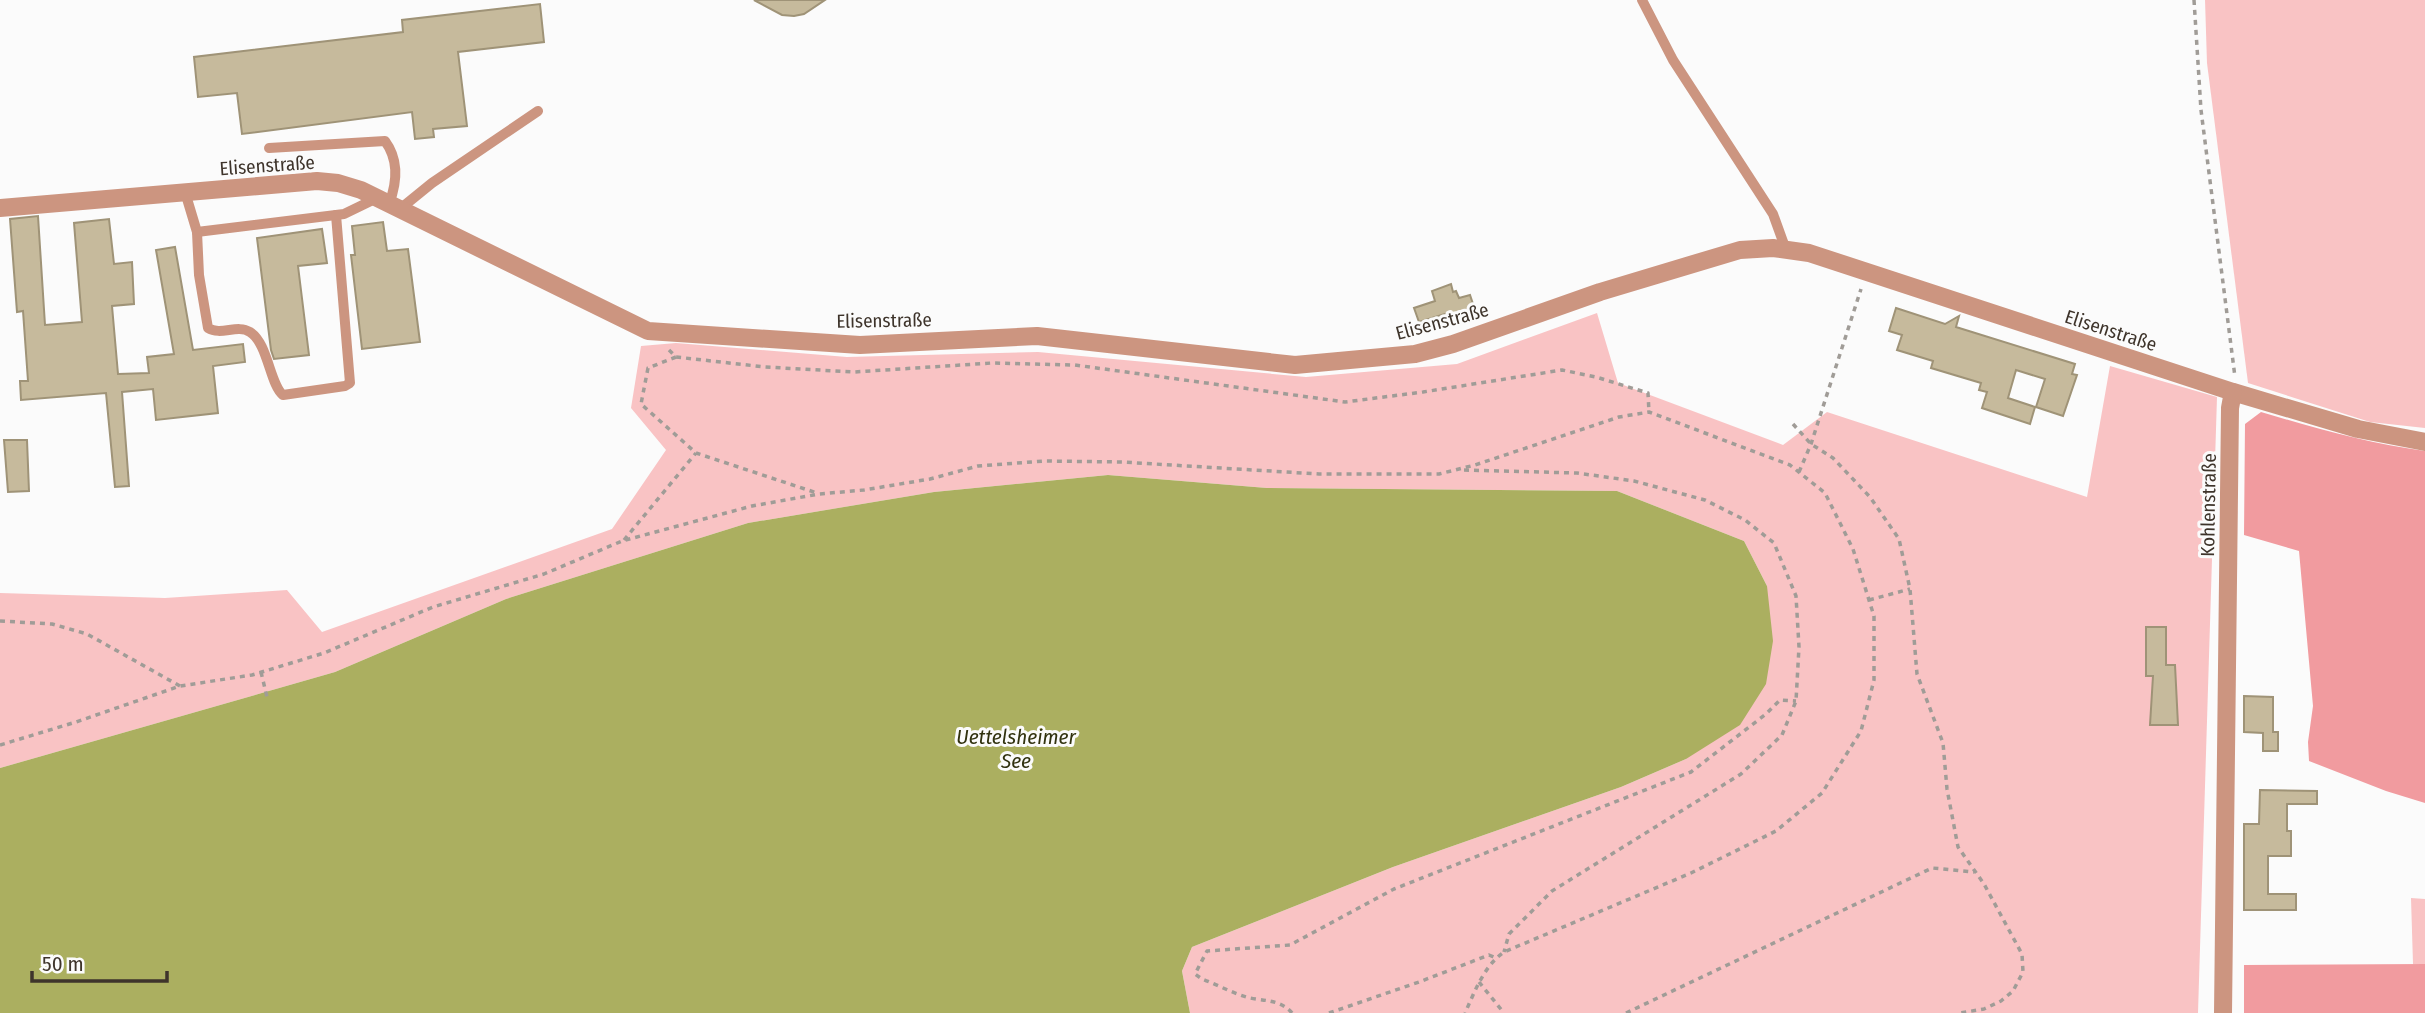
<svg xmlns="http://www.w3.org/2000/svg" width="2425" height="1013" viewBox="0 0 2425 1013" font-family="'Fira Sans Condensed',sans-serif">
	<rect width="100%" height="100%" fill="#fbfbfb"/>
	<!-- green -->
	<g fill="#f9c3c4">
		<path d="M2205 0H2425V428L2370 422 2248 383 2207 63Z"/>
		<path d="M1597 313 1618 383 1783 445 1827 412 2087 497 2110 366 2217 397 2198 1013H1190L1182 971 1192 947 1393 867 1621 787 1686 759 1767 586 1744 541 1617 491 1267 488 1108 475 934 492 748 523 506 599 335 672 0 768V593L165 598 287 590 322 632 612 529 666 450 631 408 641 346 676 343 847 357 1038 352 1306 377 1457 364Z"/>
		<path d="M2411 898 2425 899V964H2413Z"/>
	</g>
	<!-- forest -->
	<g fill="#f19b9f">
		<path d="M2261 412C2315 428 2369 444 2425 451V803L2386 791 2309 761 2308 742 2313 706 2299 551 2244 535 2245 424Z"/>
		<path d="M2425 964V1013H2244V965Z"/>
	</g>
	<!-- water -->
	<path fill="#abaf60" d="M1108 475 1267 488 1617 491 1744 541 1767 586 1773 641 1766 684 1740 725 1686 759 1621 787 1393 867 1192 947 1182 971 1190 1013H0V768L335 672 506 599 748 523 934 492Z"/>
	<!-- building -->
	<g fill="#c6ba9c" stroke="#9f9377" stroke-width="2">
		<path d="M754 0H825L804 14 794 16 782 15Z"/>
		<path d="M540 4 544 42 458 52 467 126 433 129 434 137 415 139 412 112 242 134 237 93 198 97 194 57 403 32 402 20Z"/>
		<path d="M38 216 45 325 82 322 74 223 109 219 114 264 132 262 134 304 112 306 118 374 149 373 147 357 174 354 156 250 175 247 193 350 243 344 245 362 213 366 218 413 156 420 153 389 122 392 129 486 115 487 106 393 21 400 20 381H28L23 311 17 312 10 219Z"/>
		<path d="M383 222 387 251 408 249 420 342 362 349 351 255H355L352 226Z"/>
		<path d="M322 229 327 263 298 266 309 355 274 359 271 350 257 238Z"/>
		<path d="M1451 284 1453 292 1456 291 1459 298 1470 295 1477 316 1450 326 1445 314 1419 322 1414 308 1435 301 1432 291Z"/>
		<path d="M1896 308 1945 324 1959 316 1956 327 2075 364 2072 374 2077 375 2063 416 2036 407 2045 379 2016 370 2008 398 2035 407 2030 424 1982 408 1987 392 1979 390 1981 383 1931 368 1933 361 1897 350 1902 335 1889 331Z"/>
		<path d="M4 440H27L29 491 8 492Z"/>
		<path d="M2146 627H2166V665H2175L2178 725H2150L2153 676H2146Z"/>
		<path d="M2244 696 2273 697V732H2278V751H2263V733L2244 732Z"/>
		<path d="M2260 790 2317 791V804H2287V831H2291V856H2268V894H2296V910H2244V824H2259Z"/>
	</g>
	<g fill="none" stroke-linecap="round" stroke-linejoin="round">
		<!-- path -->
		<g stroke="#a09c97" stroke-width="3.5" stroke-dasharray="5 5" stroke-linecap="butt">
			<path d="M2194 0 2201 110 2235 377"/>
			<path d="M669 350 676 357 765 367 854 372 992 363 1075 365 1345 402 1423 392 1562 370 1596 377 1648 393 1649 412"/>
			<path d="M676 357 648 368 641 404 696 453 817 493"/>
			<path d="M1793 424 1811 444 1833 458 1870 497 1899 539 1910 589 1917 674 1943 743 1947 789 1958 847 1984 884 2022 954 2023 972 2013 991 2001 1001 1984 1009 1960 1013"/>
			<path d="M1464 470 1577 473 1634 481 1705 500 1745 520 1774 543 1796 596 1799 647 1796 701 1782 735 1741 774 1552 891 1509 934 1504 952"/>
			<path d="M1799 472 1811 444 1861 289"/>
			<path d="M624 540 696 453"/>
			<path d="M1869 600 1910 589"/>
			<path d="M0 621 52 624 87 634 180 686"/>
			<path d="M261 672 267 697"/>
			<path d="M0 745 76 722 180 686 252 675 324 653 433 607 544 574 622 541 752 506 819 494 864 490 930 479 978 466 1045 461 1122 462 1319 474H1439L1475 465 1619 417 1649 412 1790 465 1825 493 1853 549 1874 616V680L1861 731 1822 793 1776 831 1691 873 1504 952C1484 966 1475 991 1465 1013"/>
			<path d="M1479 982 1504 1013"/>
			<path d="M1292 1013C1281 1000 1266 1001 1250 998 1234 994 1218 985 1202 979L1195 974 1207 951 1290 945 1394 889 1691 772 1766 714 1780 700 1796 701"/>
			<path d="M1329 1013 1419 982 1489 955 1496 958"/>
			<path d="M1626 1013 1932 868 1974 872"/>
		</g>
		<!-- lane -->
		<g stroke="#cc9580" stroke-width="10">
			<path d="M1642 0 1673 60 1773 214 1786 250"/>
			<path d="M269 148 385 141C399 160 397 183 389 204"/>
			<path d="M185 192 197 232 344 214 377 198"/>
			<path d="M400 209 432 183 538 111"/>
			<path d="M197 232 199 275 208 328C221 336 237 324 250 332 268 343 270 385 283 395L345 386 350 383 336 215"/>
		</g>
		<!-- street -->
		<g stroke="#cc9580" stroke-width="18">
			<path d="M0 208 317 181 338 183 361 190 648 331 860 345 1037 336 1295 365 1415 354 1453 344 1600 292 1740 250 1773 248 1809 253 2233 392 2358 429 2425 442"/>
			<path d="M2223 1013 2230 408 2233 392"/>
		</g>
	</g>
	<g text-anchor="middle" stroke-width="6" stroke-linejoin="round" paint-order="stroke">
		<!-- street labels -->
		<g font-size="19" fill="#3e342b" stroke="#fbfbfb">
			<text transform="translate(267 165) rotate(-4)" y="7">Elisenstraße</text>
			<text transform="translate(884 320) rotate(-1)" y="7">Elisenstraße</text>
			<text transform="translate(1442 321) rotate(-15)" y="7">Elisenstraße</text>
			<text transform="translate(2111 330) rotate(18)" y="7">Elisenstraße</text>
			<text transform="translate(2208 505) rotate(-89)" y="7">Kohlenstraße</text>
		</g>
		<!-- water labels -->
		<g font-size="21" font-style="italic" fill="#31320f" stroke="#fbfbfb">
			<text x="1016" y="744">Uettelsheimer<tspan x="1016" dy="24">See</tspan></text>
		</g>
	</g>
	<!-- scale -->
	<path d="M32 971v10h135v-10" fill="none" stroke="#3e342b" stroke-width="3.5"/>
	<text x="42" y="971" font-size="21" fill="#3e342b" stroke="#fbfbfb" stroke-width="5" paint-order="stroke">50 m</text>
</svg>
